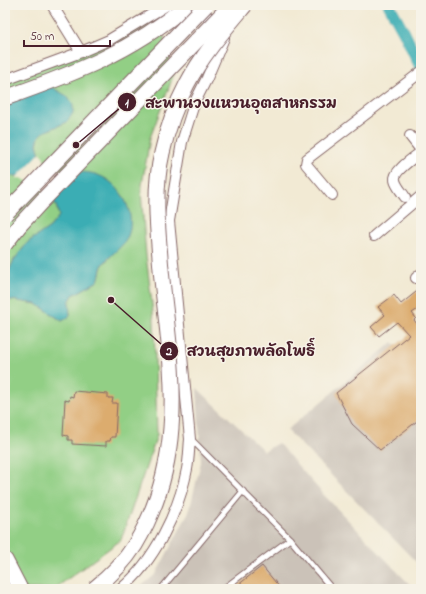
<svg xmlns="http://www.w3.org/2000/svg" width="426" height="594" viewBox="0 0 426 594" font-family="'Indie Flower','Playpen Sans Thai',sans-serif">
	<rect width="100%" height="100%" fill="#f7f3e8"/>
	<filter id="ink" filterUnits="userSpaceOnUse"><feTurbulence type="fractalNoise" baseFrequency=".025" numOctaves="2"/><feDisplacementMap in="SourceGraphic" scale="8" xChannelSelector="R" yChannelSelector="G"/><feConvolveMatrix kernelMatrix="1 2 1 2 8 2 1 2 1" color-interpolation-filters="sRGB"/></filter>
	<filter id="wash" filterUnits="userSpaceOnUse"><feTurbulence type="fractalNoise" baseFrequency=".012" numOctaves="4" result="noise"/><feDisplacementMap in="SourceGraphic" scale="16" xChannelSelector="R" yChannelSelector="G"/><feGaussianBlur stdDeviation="0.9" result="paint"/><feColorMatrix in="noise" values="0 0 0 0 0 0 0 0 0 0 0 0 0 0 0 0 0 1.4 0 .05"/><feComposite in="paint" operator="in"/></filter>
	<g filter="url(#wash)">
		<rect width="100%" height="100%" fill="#f2ead4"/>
		<!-- industrial -->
		<g fill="#cbc2b8">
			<path d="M393 342 416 372 421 368V567L287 430Z"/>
			<path d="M197 388 264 451 278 443 323 494 413 588 421 583V589H138L156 574 189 512 201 462Z"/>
		</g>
		<!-- green -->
		<g fill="#92cf85" stroke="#6e7758">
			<path d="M157 12 174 74 150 138 141 191 146 255 154 320 157 435 121 540 54 589H5V299L37 304 62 321 70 316 69 302 73 295 98 281 102 266 128 237 55 172 40 155 37 144 39 137 44 132 67 122 5 99V80L72 57Z"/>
			<path d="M5 176H22L43 187 56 205 59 216 50 227 28 242 14 260 5 279Z"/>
		</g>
		<!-- water -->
		<path fill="#3badb4" stroke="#426670" d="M48 85 67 96 73 105V113L67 122 44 132 39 137 37 144 40 155 55 172C66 172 85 171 95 174 120 181 137 212 128 236 125 246 108 256 102 266 100 270 100 276 98 281L73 295 69 302 70 316 62 321 37 304 5 299V279L14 260 28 242 50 227 59 216 56 205 43 187 22 176H5V99Z"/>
		<!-- pier -->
		<path fill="#f2ead4" d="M41 152 45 161 56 170 80 171 51 202 42 189 21 178H16Z"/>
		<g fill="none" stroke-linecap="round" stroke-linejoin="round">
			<!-- canal -->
			<path stroke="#3badb4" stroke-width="12" d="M389 5 404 32 421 68"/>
		</g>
		<g id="blocks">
			<!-- building -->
			<g fill="#dcac6e">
				<path d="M421 288V307L412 313 416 318 414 320 421 329V418L380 450 352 424 336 393 409 335 397 322 379 336 371 327 385 315 378 307 394 295 401 304Z"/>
				<path d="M74 391 108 394V398H113L112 403H117L115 437H111L110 441H106V446L72 444V440H68V436L63 435 65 400 69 401 70 396 73 397Z"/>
				<path d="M262 566 281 589H233Z"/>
			</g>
		</g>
	</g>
	<g filter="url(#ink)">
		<use href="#blocks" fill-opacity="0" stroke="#856666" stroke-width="1"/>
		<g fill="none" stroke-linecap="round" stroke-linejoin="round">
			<!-- service casing -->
			<g stroke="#856666" stroke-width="7">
				<g id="service">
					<path d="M191 439 290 539 332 589"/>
					<path d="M161 589 243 491"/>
					<path d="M223 589 290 539"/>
				</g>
			</g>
			<!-- minor casing -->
			<g stroke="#856666" stroke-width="12">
				<g id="minor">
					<path d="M52 5 81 52"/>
					<path d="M5 80 81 52 109 40 167 5"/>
					<path d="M410 136 421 150"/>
					<path d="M332 195 306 164 307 159 421 72"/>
					<path d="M405 197C402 192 396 186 395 180 393 171 415 157 421 152"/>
					<path d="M374 236 421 196"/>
					<path d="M416 278 421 274"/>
					<path d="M121 589C154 562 179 511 187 469 189 459 189 449 190 439L169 221 182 142 194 104 207 78 224 38C215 24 206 11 190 5"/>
				</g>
			</g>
			<!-- primary casing -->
			<g stroke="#856666" stroke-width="17">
				<g id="primary">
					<path d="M5 98C73 74 132 52 187 5"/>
					<path d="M5 560 20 589"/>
				</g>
			</g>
			<!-- service -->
			<use href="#service" stroke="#fff" stroke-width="5"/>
			<!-- minor -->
			<use href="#minor" stroke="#fff" stroke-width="10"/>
			<!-- primary -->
			<use href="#primary" stroke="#fff" stroke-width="15"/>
			<!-- primary-bridge casing -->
			<g stroke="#856666" stroke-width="17" stroke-linecap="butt">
				<g id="primary-bridge">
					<path d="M5 214 206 5"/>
					<path d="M5 244 19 226 42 201 231 5"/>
					<path d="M94 589C109 577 125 561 135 545 156 510 168 468 171 428 176 371 164 313 160 257 157 223 154 187 162 153 167 130 176 105 187 84 202 55 224 30 245 5"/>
				</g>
			</g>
			<!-- primary-bridge -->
			<use href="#primary-bridge" stroke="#fff" stroke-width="15"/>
		</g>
	</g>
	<!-- callouts -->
	<path fill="none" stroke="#4a1f2b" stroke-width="1.5" d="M76 145L127 102M111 300L169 351"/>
	<g fill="#4a1f2b" stroke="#f7f3e8" stroke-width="1.5">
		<circle cx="76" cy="145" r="4"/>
		<circle cx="111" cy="300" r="4"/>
		<circle cx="127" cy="102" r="10"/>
		<circle cx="169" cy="351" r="10"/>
	</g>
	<g font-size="12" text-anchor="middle" font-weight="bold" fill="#fff">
		<text x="127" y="107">1</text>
		<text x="169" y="355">2</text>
	</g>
	<g font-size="15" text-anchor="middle" font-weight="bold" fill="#4a1f2b" stroke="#f7f3e8" stroke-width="3" stroke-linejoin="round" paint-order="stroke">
		<text x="241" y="108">สะพานวงแหวนอุตสาหกรรม</text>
		<text x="251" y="356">สวนสุขภาพลัดโพธิ์</text>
	</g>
	<!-- margin -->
	<rect width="426" height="594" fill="none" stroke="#f7f3e8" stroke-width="20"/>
	<!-- scale -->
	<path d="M24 40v6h86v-6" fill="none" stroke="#4a1f2b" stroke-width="2"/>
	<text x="30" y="40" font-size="12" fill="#4a1f2b" stroke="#f7f3e8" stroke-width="3" paint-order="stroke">50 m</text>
</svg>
